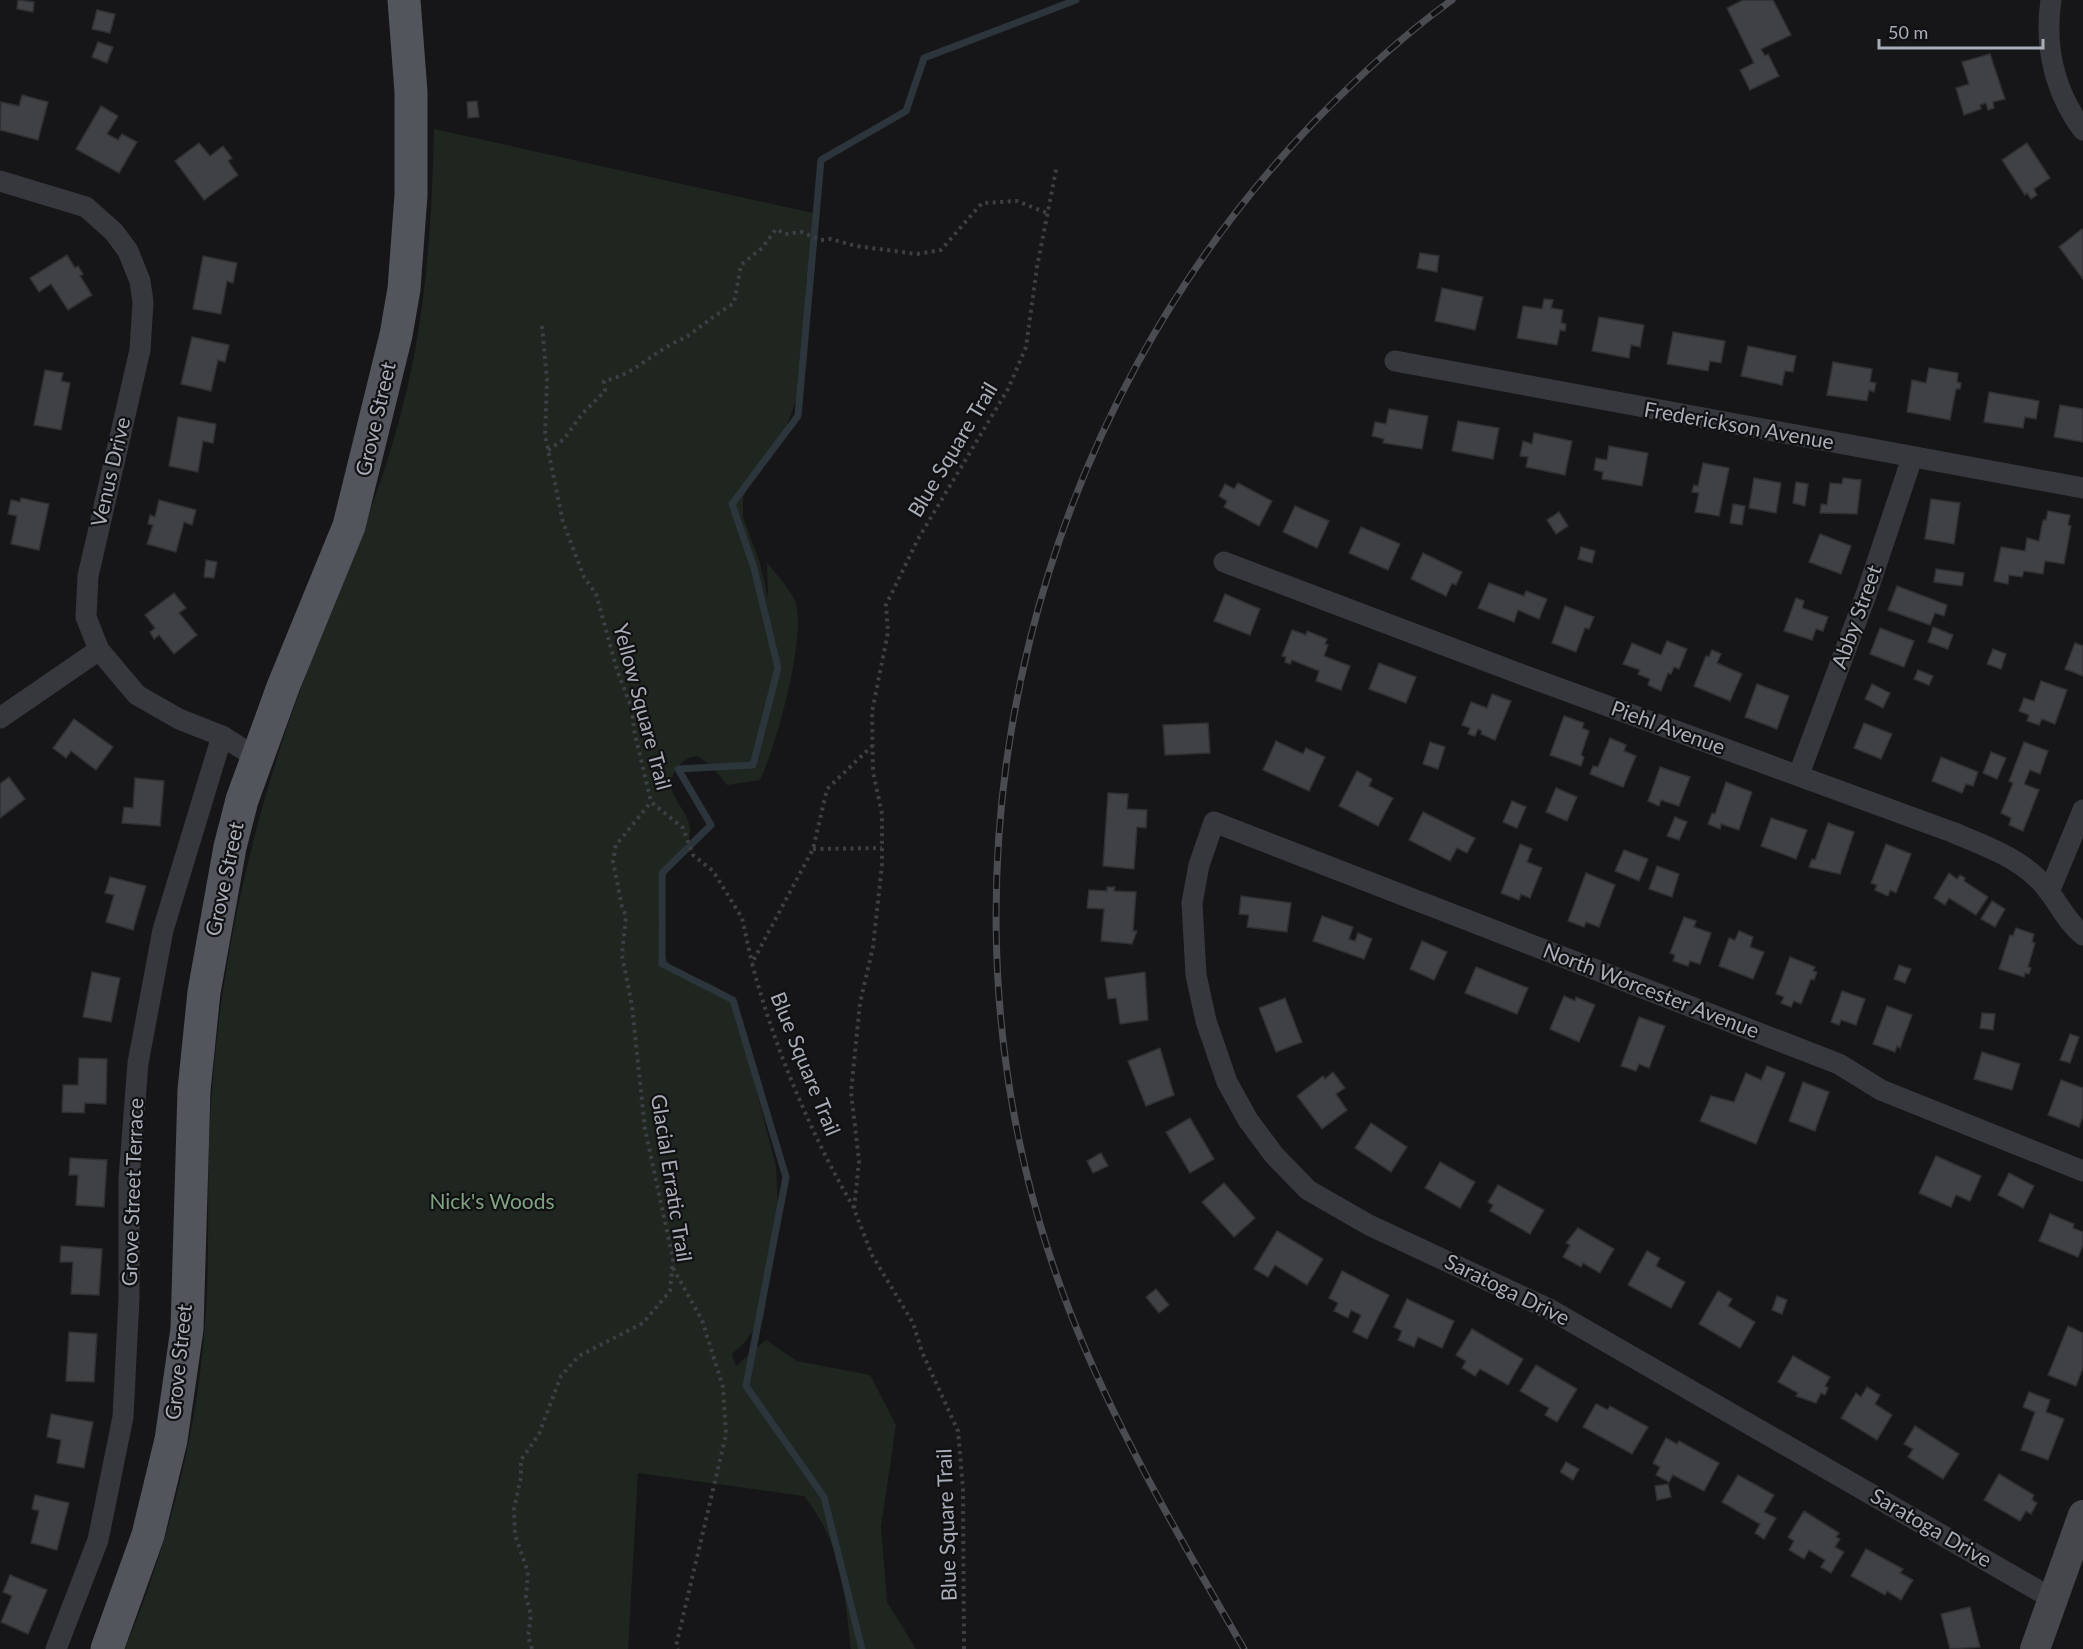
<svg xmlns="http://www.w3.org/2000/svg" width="2083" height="1649" viewBox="0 0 2083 1649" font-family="Lato,sans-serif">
	<rect width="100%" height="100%" fill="#161618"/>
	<!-- green -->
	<path fill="#1e261f" d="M434 129 817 214 806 282 804 364 800 389 780 445 748 486 743 498V517L760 563 768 598 767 562C775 574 792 590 796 604 806 637 776 748 760 780L727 785 714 769 698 756C690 757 683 760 678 767 657 794 692 808 690 833 689 845 679 851 673 860 661 883 651 933 665 957 676 976 694 976 711 984 723 990 729 999 736 1010L776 1167 778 1209 764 1317 744 1343 732 1354 736 1366 766 1340 797 1361 870 1375 896 1425 881 1527 887 1602 916 1649H851C843 1587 844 1548 804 1496L638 1473 628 1649H125C168 1545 197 1435 205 1323 210 1263 207 1202 209 1142 212 1066 221 990 236 916 253 834 276 753 306 675 339 586 379 501 402 409 426 317 432 224 434 129Z"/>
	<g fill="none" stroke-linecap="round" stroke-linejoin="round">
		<!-- stream -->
		<path stroke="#2c353c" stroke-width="7" d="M862 1649 824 1497 746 1386 786 1177 733 1000 662 964V873L711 825 678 769 753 765 778 668 754 568 732 504 798 416 821 160 906 111 924 58 1076 0"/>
	</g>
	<!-- building -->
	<g fill="#404145" stroke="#303034" stroke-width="1.5">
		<path d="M18 0 34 2 33 12 17 9Z"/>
		<path d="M1743 0H1773L1791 35 1761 49 1765 56 1768 54 1779 76 1750 90 1740 70 1754 63 1727 8Z"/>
		<path d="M97 10 115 14 110 33 92 29Z"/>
		<path d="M98 42 113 47 107 63 92 57Z"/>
		<path d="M1990 54 2005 99 1993 102 1994 108 1988 110 1986 103 1980 105 1981 109 1964 115 1956 88 1969 84 1962 62Z"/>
		<path d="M22 95 48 102 38 140 0 130 1 102 19 106Z"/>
		<path d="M477 101 479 117 468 118 467 102Z"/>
		<path d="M101 106 118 116 107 134 118 140 122 134 137 142 119 173 76 149Z"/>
		<path d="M199 143 210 156 223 146 232 158 228 161 238 175 204 200 175 161Z"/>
		<path d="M2027 143 2050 178 2034 189 2037 195 2031 199 2027 193 2025 195 2002 160Z"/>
		<path d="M2082 229 2083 230V279L2059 247Z"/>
		<path d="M1420 253 1439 256 1437 272 1417 268Z"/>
		<path d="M67 255 75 268 78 266 83 274 80 276 92 295 68 310 51 284 39 292 30 278Z"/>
		<path d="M203 256 237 263 233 283 227 281 221 314 193 309Z"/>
		<path d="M1442 288 1483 297 1475 330 1435 321Z"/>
		<path d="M1544 299 1553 300 1551 308 1563 310 1561 323 1566 324 1565 331 1560 330 1557 345 1517 338 1523 306 1542 309Z"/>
		<path d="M1599 317 1644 325 1640 347 1631 345 1629 358 1592 351Z"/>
		<path d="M1673 332 1725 341 1721 363 1710 361 1708 371 1667 364Z"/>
		<path d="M192 337 229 345 225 362 218 360 211 391 181 384Z"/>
		<path d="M1748 346 1796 356 1793 372 1785 371 1782 385 1741 376Z"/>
		<path d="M1833 362 1872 369 1870 382 1876 383 1874 392 1869 390 1867 401 1827 395Z"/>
		<path d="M1929 368 1958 373 1957 382 1961 383 1960 389H1956L1950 420 1907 412 1912 380 1926 383Z"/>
		<path d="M45 370 63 373 61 381 70 383 61 430 34 425Z"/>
		<path d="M1989 392 2039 401 2036 419 2025 417 2023 428 1984 422Z"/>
		<path d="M2060 405 2083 409V442L2054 437Z"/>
		<path d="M1389 409 1428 416 1422 449 1383 443 1384 439 1372 436 1375 422 1386 424Z"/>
		<path d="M178 417 216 424 213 443 203 441 198 472 169 466Z"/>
		<path d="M1458 421 1499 428 1493 459 1452 451Z"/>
		<path d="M1534 433 1572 441 1565 475 1526 467 1528 457 1520 456 1523 441 1532 444Z"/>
		<path d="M1609 446 1648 453 1642 486 1602 479 1603 472 1594 470 1596 458 1607 460Z"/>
		<path d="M1703 463 1729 468 1719 516 1695 512 1699 493 1692 492 1694 485 1698 486Z"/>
		<path d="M1754 478 1781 483 1776 513 1749 508Z"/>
		<path d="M1843 478 1861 480 1857 514 1820 513 1821 504 1827 505 1830 483 1842 484Z"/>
		<path d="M1796 482 1808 484 1805 506 1793 503Z"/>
		<path d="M1238 483 1272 501 1259 526 1224 507 1227 501 1219 496 1225 484 1234 489Z"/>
		<path d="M21 498 49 504 39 550 11 544 17 516 8 514 11 500 20 502Z"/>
		<path d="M1931 499 1960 503 1954 544 1925 539Z"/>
		<path d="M159 500 196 510 192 525 184 522 176 552 147 544 153 525 148 524 150 515 155 517Z"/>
		<path d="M1733 504 1745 506 1742 525 1730 523Z"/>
		<path d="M1295 506 1329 521 1317 548 1283 532Z"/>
		<path d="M2048 511 2070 515 2068 525 2071 526 2064 564 2045 561 2043 574 2024 571 2022 577 2009 575 2008 584 1994 581 2001 547 2025 551 2027 538 2039 541 2043 520H2046Z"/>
		<path d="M1559 512 1568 526 1556 534 1547 520Z"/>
		<path d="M1361 527 1400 544 1388 570 1349 553Z"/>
		<path d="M1820 534 1851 546 1841 574 1809 562Z"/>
		<path d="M1581 547 1595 551 1592 563 1578 559Z"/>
		<path d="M1423 553 1462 572 1456 585 1452 583 1446 596 1411 579Z"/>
		<path d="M206 560 217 562 214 578 204 577Z"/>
		<path d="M1936 569 1964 573 1962 586 1934 582Z"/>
		<path d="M1489 583 1524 596 1526 591 1547 599 1539 619 1518 610 1514 622 1478 608Z"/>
		<path d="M1897 586 1947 605 1944 616 1935 613 1930 625 1888 610Z"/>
		<path d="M174 593 186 608 179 613 197 635 174 654 159 635 154 639 150 632 155 628 145 615Z"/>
		<path d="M1225 594 1260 609 1250 635 1214 621Z"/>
		<path d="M1796 598 1804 601 1802 608 1828 617 1823 631 1816 629 1812 640 1784 631Z"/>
		<path d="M1565 606 1594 617 1589 629 1585 628 1576 652 1552 643Z"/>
		<path d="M1933 627 1953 635 1948 649 1928 642Z"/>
		<path d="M1880 628 1914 641 1904 667 1870 654Z"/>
		<path d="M1292 630 1306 635 1307 631 1327 639 1325 644 1328 645 1324 656 1350 666 1341 690 1316 681 1319 671 1292 660 1290 664 1285 662 1286 657 1282 656Z"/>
		<path d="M1667 641 1687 649 1679 669 1674 667 1671 674 1668 673 1661 691 1648 685 1650 679 1638 674 1640 670 1623 664 1632 643 1661 655Z"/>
		<path d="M2075 643 2083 646V676L2065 669Z"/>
		<path d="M1993 649 2006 654 2001 669 1987 664Z"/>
		<path d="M1712 650 1721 654 1717 663 1742 674 1730 701 1694 686 1706 656 1709 657Z"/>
		<path d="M1379 663 1416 677 1406 703 1369 689Z"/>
		<path d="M1918 670 1933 676 1929 685 1914 679Z"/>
		<path d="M2041 681 2067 690 2055 724 2042 719 2039 725 2027 721 2029 715 2019 711 2024 698 2034 701Z"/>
		<path d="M1757 684 1789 696 1777 729 1745 717Z"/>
		<path d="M1872 684 1890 693 1883 708 1865 699Z"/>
		<path d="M1492 694 1511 701 1495 740 1481 734 1482 731 1478 729 1475 736 1468 734 1470 728 1462 725 1471 702 1487 708Z"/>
		<path d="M1564 716 1584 723 1582 728 1589 731 1581 755 1584 757 1581 766 1550 755Z"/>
		<path d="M74 719 113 747 96 770 71 751 66 758 53 748Z"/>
		<path d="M1208 723 1210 753 1165 755 1163 725Z"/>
		<path d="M1864 723 1892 734 1881 759 1854 748Z"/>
		<path d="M1610 738 1626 745 1624 751 1636 756 1623 787 1590 774 1593 766 1598 767Z"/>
		<path d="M1276 741 1303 754 1306 748 1325 757 1309 791 1263 770Z"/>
		<path d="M1430 742 1445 747 1438 769 1423 764Z"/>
		<path d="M2024 742 2048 751 2040 774 2030 770 2024 784 2039 790 2023 831 2009 825 2011 818 2001 813 2013 783 2009 781Z"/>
		<path d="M1991 752 2006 758 1997 779 1983 773Z"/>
		<path d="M1941 757 1978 772 1973 786 1966 784 1962 793 1932 781Z"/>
		<path d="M1660 767 1690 777 1679 806 1661 800 1659 806 1648 801Z"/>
		<path d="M1357 771 1372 779 1369 786 1393 798 1378 826 1339 806Z"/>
		<path d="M9 777 25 799 0 818V784Z"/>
		<path d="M135 778 164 781 160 826 122 823 124 807 133 808Z"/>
		<path d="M1726 782 1752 792 1739 830 1721 824 1720 829 1708 824 1712 813 1715 814Z"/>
		<path d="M1556 788 1577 797 1567 821 1546 812Z"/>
		<path d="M1108 793 1128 794 1127 809 1147 810 1146 828 1137 827 1134 869 1103 866Z"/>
		<path d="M1512 801 1526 807 1517 828 1503 822Z"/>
		<path d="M1423 812 1475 838 1467 853 1457 848 1450 861 1409 840Z"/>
		<path d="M1675 817 1687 822 1679 840 1667 836Z"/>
		<path d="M1771 818 1807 830 1796 859 1761 846Z"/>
		<path d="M1828 823 1854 832 1840 874 1809 867 1812 859 1815 860Z"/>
		<path d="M1520 844 1532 849 1527 862 1542 868 1530 898 1521 894 1519 900 1501 893Z"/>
		<path d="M1886 844 1911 854 1896 893 1890 890 1888 896 1875 890 1877 885 1871 883Z"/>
		<path d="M1624 850 1648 859 1639 881 1615 871Z"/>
		<path d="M1657 866 1679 874 1672 897 1649 889Z"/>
		<path d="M1586 873 1615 885 1599 927 1586 922 1584 927 1568 921Z"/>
		<path d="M1949 873 1957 879 1960 875 1965 878 1964 881 1988 897 1976 915 1949 898 1945 905 1934 898Z"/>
		<path d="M110 877 146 886 133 930 106 922 114 895 105 893Z"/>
		<path d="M1107 887H1115L1114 891 1136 892 1133 931H1137L1132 944 1101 941 1104 909 1087 908 1089 890 1107 891Z"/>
		<path d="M1241 896 1291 903 1287 932 1247 927 1249 915 1239 914Z"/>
		<path d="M1992 901 2005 909 1995 927 1981 919Z"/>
		<path d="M1322 916 1353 927 1349 939 1355 941 1358 933 1372 939 1364 959 1313 941Z"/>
		<path d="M1684 917 1696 921 1694 927 1711 933 1700 964 1690 961 1688 966 1673 961 1675 955 1670 953Z"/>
		<path d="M2016 928 2034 934 2032 942 2035 943 2028 967 2031 968 2029 974 2025 973 2024 977 1999 969 2010 935 2013 936Z"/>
		<path d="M1739 931 1753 937 1750 947 1764 952 1753 979 1719 966 1729 938 1735 940Z"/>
		<path d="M1422 941 1447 952 1434 980 1410 969Z"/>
		<path d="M1790 957 1815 967 1813 971 1817 972 1814 980 1811 979 1801 1004 1794 1001 1791 1007 1781 1003 1784 997 1776 994Z"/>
		<path d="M1899 965 1911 969 1905 983 1894 979Z"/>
		<path d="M1476 967 1528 988 1517 1014 1465 993Z"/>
		<path d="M92 972 120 978 111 1022 83 1017Z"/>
		<path d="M1145 972 1148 1020 1120 1024 1116 998 1108 999 1105 978Z"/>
		<path d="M1842 991 1865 999 1856 1025 1841 1020 1839 1025 1831 1022Z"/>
		<path d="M1564 996 1575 1001 1576 997 1595 1005 1579 1042 1550 1029Z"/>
		<path d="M1285 998 1302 1042 1276 1052 1259 1008Z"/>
		<path d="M1887 1006 1912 1015 1900 1048 1897 1046 1895 1052 1873 1044Z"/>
		<path d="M1982 1013 1995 1014 1993 1030 1980 1028Z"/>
		<path d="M1639 1017 1665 1026 1649 1068 1639 1064 1636 1071 1621 1066Z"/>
		<path d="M2070 1034 2079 1037 2070 1063 2060 1060Z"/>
		<path d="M1160 1048 1174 1095 1146 1106 1128 1061Z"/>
		<path d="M1982 1052 2020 1064 2012 1090 1974 1079Z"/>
		<path d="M79 1058 107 1059 106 1104 85 1103 84 1113 62 1112 63 1085H78Z"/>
		<path d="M1767 1066 1785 1073 1756 1144 1700 1121 1711 1096 1734 1102 1746 1073 1761 1080Z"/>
		<path d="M1333 1072 1345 1088 1336 1094 1347 1110 1322 1129 1297 1096 1323 1076 1325 1079Z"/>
		<path d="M2061 1080 2083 1088V1116L2079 1127 2048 1115Z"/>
		<path d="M1803 1082 1829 1092 1815 1131 1789 1121Z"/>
		<path d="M1190 1118 1214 1159 1190 1173 1166 1132Z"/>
		<path d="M1371 1123 1407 1147 1391 1172 1355 1148Z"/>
		<path d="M1101 1153 1108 1166 1093 1173 1087 1161Z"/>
		<path d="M1936 1156 1981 1176 1970 1201 1956 1195 1951 1207 1919 1193Z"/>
		<path d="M70 1158 107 1160 104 1207 76 1205 78 1175H69Z"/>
		<path d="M1440 1162 1475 1182 1460 1208 1425 1188Z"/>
		<path d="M2009 1173 2034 1186 2023 1208 1998 1195Z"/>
		<path d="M1224 1183 1255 1218 1234 1237 1202 1202Z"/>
		<path d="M1498 1185 1544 1210 1530 1234 1490 1211 1493 1205 1488 1202Z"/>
		<path d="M2050 1214 2074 1224 2073 1228 2083 1232V1245L2078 1257 2039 1241Z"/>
		<path d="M1578 1228 1614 1249 1600 1273 1583 1263 1581 1267 1563 1257 1570 1245 1566 1243Z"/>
		<path d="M1277 1231 1323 1259 1307 1285 1275 1265 1268 1277 1254 1269Z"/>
		<path d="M61 1246 102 1249 99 1295 71 1294 73 1262H60Z"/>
		<path d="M1647 1251 1660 1258 1656 1266 1685 1282 1671 1308 1628 1285Z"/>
		<path d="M1342 1271 1389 1295 1367 1339 1353 1332 1361 1315 1351 1310 1348 1318 1334 1311 1338 1303 1329 1298Z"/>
		<path d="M1156 1289 1169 1305 1159 1313 1146 1297Z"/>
		<path d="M1718 1291 1732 1299 1728 1306 1755 1322 1740 1348 1699 1324Z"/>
		<path d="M1777 1296 1787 1300 1782 1314 1772 1310Z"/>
		<path d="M1407 1299 1454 1321 1442 1348 1418 1337 1414 1347 1398 1340 1402 1331 1394 1327Z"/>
		<path d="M2068 1326 2083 1333V1368L2076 1386 2048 1375Z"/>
		<path d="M1472 1329 1523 1359 1508 1385 1480 1369 1475 1376 1462 1368 1466 1361 1456 1355Z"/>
		<path d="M69 1332 97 1334 94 1382 66 1381Z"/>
		<path d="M1793 1356 1830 1377 1825 1386 1828 1388 1825 1395 1821 1393 1816 1403 1796 1396 1798 1393 1778 1382Z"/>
		<path d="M1536 1365 1577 1389 1557 1422 1545 1415 1549 1408 1520 1391Z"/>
		<path d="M1867 1387 1880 1395 1875 1404 1892 1415 1877 1440 1841 1418 1856 1393 1861 1397Z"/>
		<path d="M2029 1392 2050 1400 2046 1412 2064 1419 2048 1460 2021 1450 2035 1412 2023 1407Z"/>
		<path d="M1596 1404 1608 1410 1610 1406 1648 1427 1632 1454 1583 1427Z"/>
		<path d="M51 1414 93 1422 84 1468 57 1463 61 1440 47 1437Z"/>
		<path d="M1915 1426 1959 1454 1943 1479 1908 1457 1913 1449 1904 1444Z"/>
		<path d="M1666 1438 1677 1444 1679 1441 1719 1463 1704 1491 1673 1475 1669 1482 1656 1475 1660 1467 1653 1463Z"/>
		<path d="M1566 1462 1579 1469 1573 1480 1560 1472Z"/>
		<path d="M1999 1474 2034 1495 2032 1500 2037 1503 2031 1514 2026 1511 2020 1521 1984 1500Z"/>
		<path d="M1738 1475 1774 1495 1764 1512 1776 1518 1764 1539 1755 1533 1760 1524 1722 1502Z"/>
		<path d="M1668 1484 1671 1497 1657 1500 1655 1486Z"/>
		<path d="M35 1495 69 1503 57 1550 31 1543 39 1511 32 1509Z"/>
		<path d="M1804 1511 1839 1533 1836 1537 1840 1539 1835 1547 1844 1552 1831 1573 1821 1567 1825 1560 1809 1550 1804 1559 1789 1550 1794 1541 1788 1537Z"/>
		<path d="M1866 1549 1903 1569 1900 1573 1913 1580 1901 1600 1887 1591 1885 1595 1851 1576Z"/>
		<path d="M10 1575 47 1590 28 1634 1 1622 12 1596 3 1592Z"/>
		<path d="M1970 1607 1980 1647 1950 1649 1941 1614Z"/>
	</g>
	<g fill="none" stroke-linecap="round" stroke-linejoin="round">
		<!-- path -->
		<g stroke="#3d3f44" stroke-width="4" stroke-dasharray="3 4.5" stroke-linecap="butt">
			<path d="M542 326 547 380 545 435 563 522 584 577 596 594 617 670 632 709 634 730 651 802 683 828 693 855 713 871 742 918 752 963"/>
			<path d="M548 450 564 439 582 414 605 391 604 381C631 375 646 359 668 346 675 342 683 339 689 335 704 324 718 313 734 303L741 265 762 248 776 229 785 234 802 232 820 240 831 239 856 246 917 254 941 250 982 203 1017 201 1047 213"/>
			<path d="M813 849 882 848"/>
			<path d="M854 1208C811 1135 773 1044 752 963L813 849 827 789 872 746"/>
			<path d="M673 1268 702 1320 723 1387 726 1435 676 1646 678 1649"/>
			<path d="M532 1649 528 1636 531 1615 526 1597 528 1572 515 1535 514 1509 521 1477V1460L539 1434 561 1376 579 1356 643 1323 670 1291 673 1259 645 1129 632 1006 622 955 626 916 622 907 613 861 616 845 651 802"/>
			<path d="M964 1649 963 1489 958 1431 922 1352 913 1323 872 1255 854 1209 859 1161 851 1092 860 1003 873 947 882 865V814L873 772 872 712 888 632 886 605 918 539 1008 389 1026 347 1037 267 1057 165"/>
		</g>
		<!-- minor -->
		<g stroke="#37383d" stroke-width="21">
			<path d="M2051 0C2044 47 2055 92 2083 130"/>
			<path d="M0 181 86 207 114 232 128 251 140 281 143 302 140 350 88 576 86 617 99 650 137 695 179 719 222 736 257 758"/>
			<path d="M1395 361 2083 488"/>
			<path d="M1224 562 1523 675 1952 832C1980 844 2015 856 2037 878 2056 895 2062 918 2083 935"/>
			<path d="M0 718 99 650"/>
			<path d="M1799 774 1866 595 1912 458"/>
			<path d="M2049 892 2083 810"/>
			<path d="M2053 1599 1551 1310 1369 1225 1308 1190 1274 1155 1248 1120 1227 1082 1206 1021 1196 975 1192 903 1199 865 1214 822 1839 1064 1881 1090 2083 1171"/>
			<path d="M56 1649 98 1540 123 1417 129 1298V1179L138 1063 163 930 222 736"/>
		</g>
		<!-- secondary -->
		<path stroke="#45474d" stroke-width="30" d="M2035 1649 2083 1515"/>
		<!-- primary -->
		<path stroke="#53555c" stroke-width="33" d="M107 1649 148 1535 171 1440 187 1329 194 1090 204 992 230 847 242 800 283 687 349 526 396 335 404 289 411 195V92L404 0"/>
		<!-- rail casing -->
		<g stroke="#4a4c52" stroke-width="7">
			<path id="rail" d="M1244 1649C1165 1512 1084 1376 1040 1224 927 839 1037 411 1313 123 1356 79 1402 36 1452 0"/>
		</g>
		<!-- rail -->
		<use href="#rail" stroke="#111113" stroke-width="4.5" stroke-dasharray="14" stroke-linecap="butt"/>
	</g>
	<g text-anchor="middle" stroke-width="4.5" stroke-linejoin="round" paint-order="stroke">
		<!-- street labels -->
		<g font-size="21" fill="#a8adb8" stroke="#111113">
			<text transform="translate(376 419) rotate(-77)" y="7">Grove Street</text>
			<text transform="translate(1739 426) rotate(10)" y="7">Frederickson Avenue</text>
			<text transform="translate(953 450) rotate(-59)" y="7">Blue Square Trail</text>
			<text transform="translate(111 472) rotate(-77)" y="7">Venus Drive</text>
			<text transform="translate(1857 617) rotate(-70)" y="7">Abby Street</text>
			<text transform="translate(642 707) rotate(75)" y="7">Yellow Square Trail</text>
			<text transform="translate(1668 728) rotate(20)" y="7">Piehl Avenue</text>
			<text transform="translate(225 879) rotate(-78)" y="7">Grove Street</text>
			<text transform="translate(1651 991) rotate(21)" y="7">North Worcester Avenue</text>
			<text transform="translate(805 1064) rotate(68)" y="7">Blue Square Trail</text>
			<text transform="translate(671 1178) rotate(81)" y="7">Glacial Erratic Trail</text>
			<text transform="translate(133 1192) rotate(-88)" y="7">Grove Street Terrace</text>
			<text transform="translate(1507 1290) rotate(26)" y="7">Saratoga Drive</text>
			<text transform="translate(179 1362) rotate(-84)" y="7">Grove Street</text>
			<text transform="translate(947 1525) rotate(-92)" y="7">Blue Square Trail</text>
			<text transform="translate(1931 1528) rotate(30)" y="7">Saratoga Drive</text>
		</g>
		<!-- park labels -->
		<g font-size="21" fill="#7fa381" stroke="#111113">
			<text x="492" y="1209">Nick's Woods</text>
		</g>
	</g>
	<!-- scale -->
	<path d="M1879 39v9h164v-9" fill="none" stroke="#a8adb8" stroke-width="3"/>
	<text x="1888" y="39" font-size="18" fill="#a8adb8" stroke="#111113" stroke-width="4.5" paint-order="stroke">50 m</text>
</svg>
